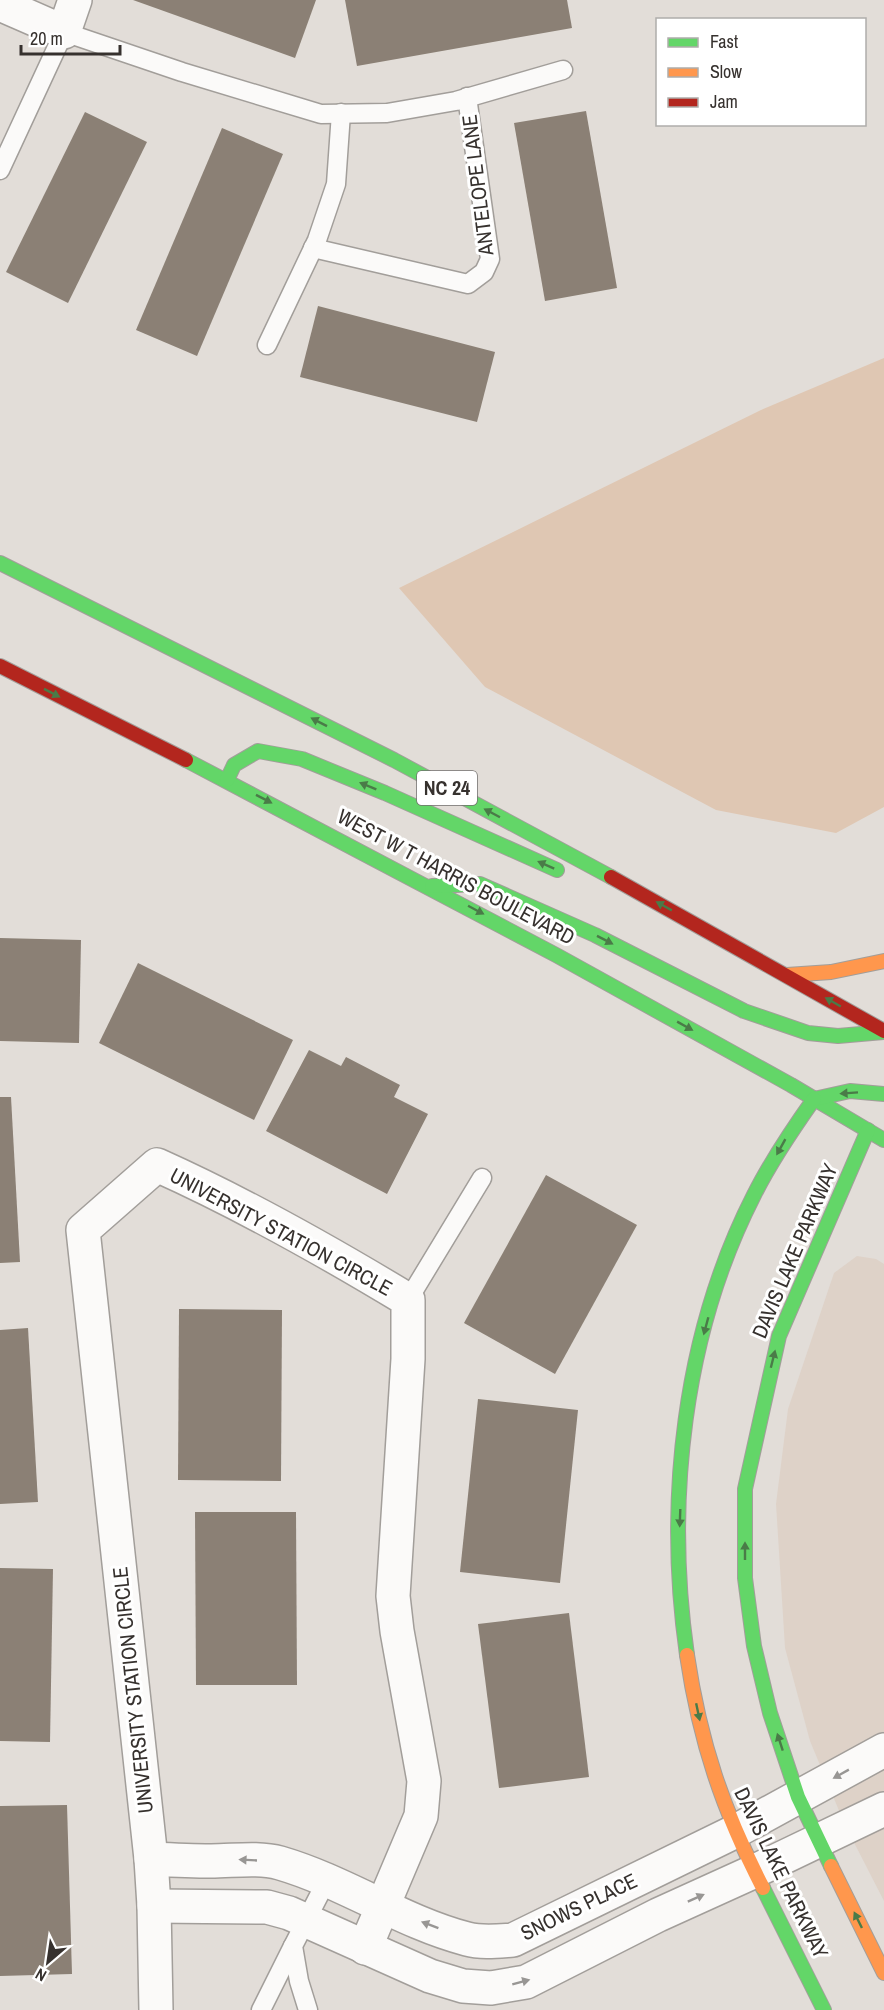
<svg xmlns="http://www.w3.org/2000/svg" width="884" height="2010" viewBox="0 0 884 2010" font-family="'Archivo Narrow',sans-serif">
	<rect width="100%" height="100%" fill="#e2ddd8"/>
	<!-- built -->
	<path fill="#ded2c8" d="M857 1256 876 1259 884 1264V1901L845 1825 810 1741 785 1648 776 1504 788 1409 834 1273Z"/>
	<!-- green -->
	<path fill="#dfc7b3" d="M884 358V807L836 833 716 810 485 687 399 588 761 410Z"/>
	<!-- building -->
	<g fill="#8b8075">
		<path d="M133 0H316L295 58Z"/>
		<path d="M345 0H567L572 28 357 66Z"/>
		<path d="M586 111 617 288 545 301 514 123Z"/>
		<path d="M85 112 147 142 68 303 6 272Z"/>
		<path d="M222 128 283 154 197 356 136 330Z"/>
		<path d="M318 306 495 352 477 422 300 377Z"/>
		<path d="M0 938 81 940 79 1043 0 1041Z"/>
		<path d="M138 963 293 1040 254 1120 99 1043Z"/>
		<path d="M309 1050 341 1066 346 1057 400 1085 394 1097 428 1114 387 1194 266 1131Z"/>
		<path d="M0 1097H11L20 1262 0 1263Z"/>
		<path d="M546 1175 637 1225 555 1374 464 1323Z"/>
		<path d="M179 1309 282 1310 281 1481 178 1480Z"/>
		<path d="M28 1328 38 1502 0 1504V1330Z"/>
		<path d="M478 1399 578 1410 560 1583 460 1572Z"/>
		<path d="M195 1512H296L297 1685H196Z"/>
		<path d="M0 1568 53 1569 50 1742 0 1741Z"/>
		<path d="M569 1613 589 1777 499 1788 478 1624Z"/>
		<path d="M67 1805 72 1974 0 1976V1806Z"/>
	</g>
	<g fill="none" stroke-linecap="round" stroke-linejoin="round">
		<!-- lane casing -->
		<g stroke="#a29e9a" stroke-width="21">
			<g id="lane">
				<path d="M0 170 64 32 182 72 321 114 387 113 456 101 563 70"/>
				<path d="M313 248 468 284 484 272 490 259 467 97"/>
				<path d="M267 345 317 240 336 184 341 113"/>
				<path d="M408 1300 482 1178"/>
				<path d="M261 2010 293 1946"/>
				<path d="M308 2010 299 1981 293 1946 327 1880"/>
			</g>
		</g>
		<!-- street casing -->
		<g stroke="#a29e9a" stroke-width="36">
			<g id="street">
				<path d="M0 4 64 32 75 0"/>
				<path d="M151 1859C171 1860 191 1861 211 1861 234 1861 258 1857 280 1863 345 1882 402 1922 467 1939 482 1943 498 1941 513 1940L734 1832 884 1750"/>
				<path d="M154 1906 267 1907 289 1913 430 1976 463 1986 491 1988 526 1982 658 1915 755 1871 884 1809"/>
				<path d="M156 2010 154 1906 151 1859 83 1230 157 1165C244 1204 327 1251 408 1300V1359L393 1596 397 1631 424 1781 421 1816 365 1948"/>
			</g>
		</g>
		<!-- fast casing -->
		<g stroke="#a29e9a" stroke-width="16">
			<g id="fast">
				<path d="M0 563 394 760 611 877"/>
				<path d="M186 760 556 955 791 1085 884 1140"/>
				<path d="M227 780 234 765 258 751 302 759 385 793 557 870"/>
				<path d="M432 886 480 884 595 935 744 1011 808 1033 838 1036 884 1032"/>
				<path d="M814 1099 850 1091 884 1094"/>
				<path d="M687 1655C665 1502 683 1334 754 1195 771 1161 792 1130 814 1099"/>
				<path d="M831 1866 798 1797 770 1713 754 1646 745 1578V1489L779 1336 868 1130"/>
				<path d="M763 1888 824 2010"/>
			</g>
		</g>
		<!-- slow casing -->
		<g stroke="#a29e9a" stroke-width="16">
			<g id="slow">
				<path d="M787 975 831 972 884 961"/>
				<path d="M687 1655C700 1743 723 1810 763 1888"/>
				<path d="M831 1866 884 1973"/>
			</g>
		</g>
		<!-- jam casing -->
		<g stroke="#a29e9a" stroke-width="16">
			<g id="jam">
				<path d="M0 666 186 760"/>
				<path d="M611 877 884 1031"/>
			</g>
		</g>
		<!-- lane -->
		<use href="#lane" stroke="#fbfaf9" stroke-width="18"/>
		<!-- street -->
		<use href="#street" stroke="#fbfaf9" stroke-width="33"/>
		<!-- fast -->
		<use href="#fast" stroke="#63d668" stroke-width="14"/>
		<!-- slow -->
		<use href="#slow" stroke="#ff974d" stroke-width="14"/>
		<!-- jam -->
		<use href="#jam" stroke="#b3261e" stroke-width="14"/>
	</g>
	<!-- one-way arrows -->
	<defs><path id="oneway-solid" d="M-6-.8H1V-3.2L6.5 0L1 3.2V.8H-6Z" transform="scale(1.5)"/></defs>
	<g fill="#4a7b48">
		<use href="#oneway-solid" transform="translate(52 693) rotate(27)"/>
		<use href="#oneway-solid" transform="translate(319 722) rotate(-153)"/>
		<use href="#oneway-solid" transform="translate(368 786) rotate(-158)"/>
		<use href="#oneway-solid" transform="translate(264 799) rotate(27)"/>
		<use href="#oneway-solid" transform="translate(492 813) rotate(-152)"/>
		<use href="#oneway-solid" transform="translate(546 865) rotate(-156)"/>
		<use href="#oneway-solid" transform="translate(664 906) rotate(-151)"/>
		<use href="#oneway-solid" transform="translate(476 910) rotate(28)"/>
		<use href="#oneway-solid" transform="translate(605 940) rotate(27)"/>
		<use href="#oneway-solid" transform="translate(833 1002) rotate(-150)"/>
		<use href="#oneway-solid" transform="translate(685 1026) rotate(29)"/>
		<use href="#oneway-solid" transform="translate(849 1093) rotate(176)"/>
		<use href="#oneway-solid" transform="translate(781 1147) rotate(119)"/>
		<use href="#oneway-solid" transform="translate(706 1326) rotate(105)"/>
		<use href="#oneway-solid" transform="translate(773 1359) rotate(-76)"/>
		<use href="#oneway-solid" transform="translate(680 1518) rotate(92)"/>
		<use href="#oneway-solid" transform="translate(745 1551) rotate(-90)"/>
		<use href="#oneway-solid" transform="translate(698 1712) rotate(78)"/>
		<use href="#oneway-solid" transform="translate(780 1742) rotate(-108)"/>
		<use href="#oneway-solid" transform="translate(858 1920) rotate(-116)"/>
	</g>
	<g fill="#989694">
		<use href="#oneway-solid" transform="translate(841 1774) rotate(151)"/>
		<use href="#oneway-solid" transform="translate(248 1860) rotate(-177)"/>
		<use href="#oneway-solid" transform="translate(696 1898) rotate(-24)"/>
		<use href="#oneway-solid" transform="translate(430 1925) rotate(-159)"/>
		<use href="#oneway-solid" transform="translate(521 1982) rotate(-15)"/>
	</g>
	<g text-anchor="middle" stroke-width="6" stroke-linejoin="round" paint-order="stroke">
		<!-- shield labels -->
		<rect fill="#fff" stroke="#726f6d" stroke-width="1.5" x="417" y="771" width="60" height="34" rx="4.5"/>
		<g font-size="20" font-weight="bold" fill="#36312e">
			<text x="447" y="795">NC 24</text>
		</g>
		<!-- street labels -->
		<g font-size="21" fill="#36312e" stroke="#fff">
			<text transform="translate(478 185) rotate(-97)" y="7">ANTELOPE LANE</text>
			<text transform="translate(456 877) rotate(28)" y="7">WEST W T HARRIS BOULEVARD</text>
			<text transform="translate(281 1232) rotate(28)" y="7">UNIVERSITY STATION CIRCLE</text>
			<text transform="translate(795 1251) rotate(-67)" y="7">DAVIS LAKE PARKWAY</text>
			<text transform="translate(133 1690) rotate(-96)" y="7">UNIVERSITY STATION CIRCLE</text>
			<text transform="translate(781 1873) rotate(64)" y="7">DAVIS LAKE PARKWAY</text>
			<text transform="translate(579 1907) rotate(-26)" y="7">SNOWS PLACE</text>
		</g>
	</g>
	<!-- legend -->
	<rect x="656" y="18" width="210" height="108" fill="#ffffff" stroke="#afadab" stroke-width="1.5"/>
	<rect x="668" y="38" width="30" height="9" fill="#63d668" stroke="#afadab" stroke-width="1.5"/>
	<text x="710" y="48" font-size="18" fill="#36312e">Fast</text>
	<rect x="668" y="68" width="30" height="9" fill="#ff974d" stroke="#afadab" stroke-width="1.5"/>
	<text x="710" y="78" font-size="18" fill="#36312e">Slow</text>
	<rect x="668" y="98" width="30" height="9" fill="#b3261e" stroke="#afadab" stroke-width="1.5"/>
	<text x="710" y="108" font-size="18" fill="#36312e">Jam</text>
	<!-- north arrow -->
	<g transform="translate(48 1962) rotate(209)" stroke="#ffffff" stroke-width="4.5" paint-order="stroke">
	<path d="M0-4.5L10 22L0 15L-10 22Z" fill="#36312e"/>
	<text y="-9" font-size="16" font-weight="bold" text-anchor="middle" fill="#36312e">N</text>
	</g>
	<!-- scale -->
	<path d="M21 45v9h99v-9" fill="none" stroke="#36312e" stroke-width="3"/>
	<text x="30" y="45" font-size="18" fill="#36312e" stroke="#ffffff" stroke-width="4.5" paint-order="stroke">20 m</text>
</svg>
